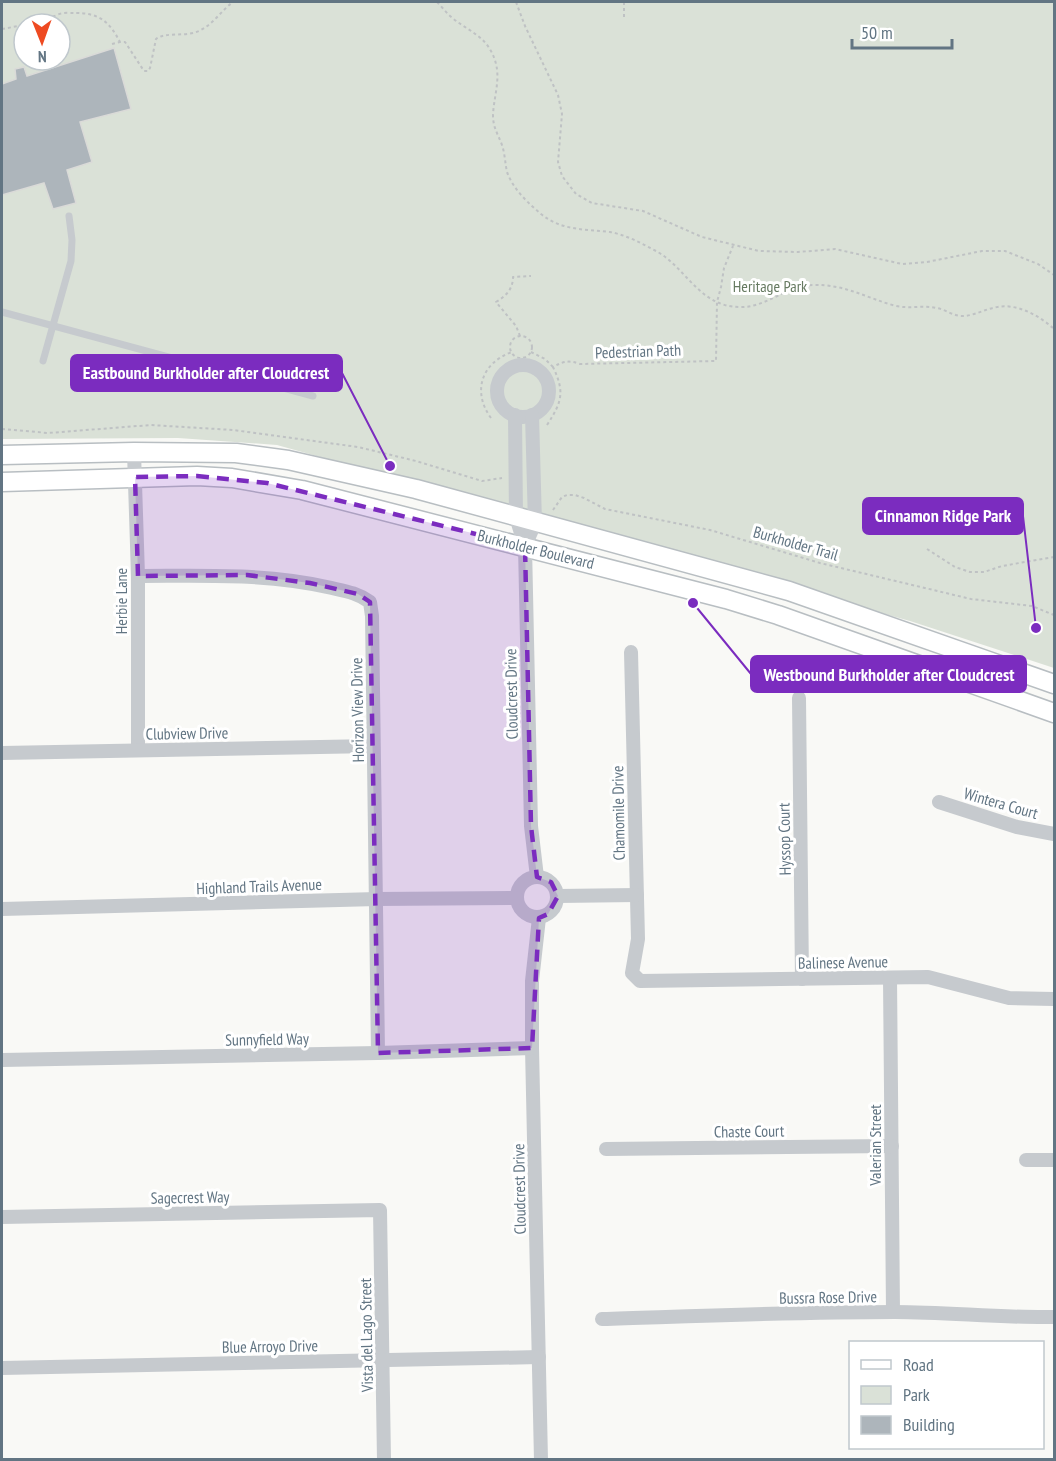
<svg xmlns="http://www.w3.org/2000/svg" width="1056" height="1461" viewBox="0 0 1056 1461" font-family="'PT Sans Narrow',sans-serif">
	<rect width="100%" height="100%" fill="#f9f9f6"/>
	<!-- green -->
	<path fill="#dae1d7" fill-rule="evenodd" d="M2 2H1054V668L910 621 277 445 178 438 2 439ZM24 24H60V60H24Z"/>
	<!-- building -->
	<path fill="#adb5bb" stroke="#dadad8" stroke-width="1.5" d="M114 48 131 109 80 122 92 162 67 170 76 203 53 209 44 183 2 195V84L16 79 15 69 24 67 27 76Z"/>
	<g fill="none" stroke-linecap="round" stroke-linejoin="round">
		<!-- secondary casing -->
		<g stroke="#b8bec2" stroke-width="21">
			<g id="secondary">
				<path d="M2 455 134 452 236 453 288 460 416 489 789 591 1054 684"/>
				<path d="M2 482 197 476 232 478 302 490 726 599 778 615 1054 713"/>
			</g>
		</g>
		<!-- path -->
		<g stroke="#bfc2c4" stroke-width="2" stroke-dasharray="3 3" stroke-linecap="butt">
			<path d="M437 2C441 6 445 11 449 15 464 29 483 34 492 53 503 75 494 93 493 115 493 128 498 134 502 145 505 154 505 163 507 172 513 189 528 203 541 214 562 231 585 229 610 232 626 235 641 243 656 251 686 267 699 307 740 307 766 308 787 285 813 285 845 284 866 298 896 306 910 309 923 305 936 308 945 309 953 316 962 316 974 316 985 309 997 307 1017 303 1040 316 1054 329"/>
			<path d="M516 2 525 26 558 95 562 114 558 162 562 176 576 194 592 203 643 211 702 237 759 251 798 252 835 249 902 264 927 262 982 251H1005L1038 264 1054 275"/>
			<path d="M624 2V20"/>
			<path d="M30 24C40 22 47 19 57 15 62 12 70 13 75 13 99 13 109 21 120 42H125L144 71H148L150 68 156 39C166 31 186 38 201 30 214 23 222 10 233 2"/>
			<path d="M2 29 24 25"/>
			<path d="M112 44 120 42"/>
			<path d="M520 336 516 326 496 302C506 296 513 289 513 277L531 276"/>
			<circle cx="521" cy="347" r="11"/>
			<path d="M531 352 545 359 553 367"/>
			<path d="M491 418C472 392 481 363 512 352"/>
			<path d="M547 425C562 402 565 392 553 367 564 361 569 360 580 364L716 361 717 302 721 287 724 268 733 246"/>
			<path d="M2 429 48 433 151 425 233 430 358 447 416 461 482 481 502 478"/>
			<path d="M553 510 562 497 567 495H575L584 498 605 509 710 530 820 563 971 599 1032 606 1054 615"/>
			<path d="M927 549 955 567 970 572H984L1002 566 1054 557"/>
		</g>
		<!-- lane -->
		<g stroke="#c6cace" stroke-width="7">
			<path d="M2 312 313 396"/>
			<path d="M43 361 71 261 72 240 69 216"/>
		</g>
		<!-- street -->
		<g stroke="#c6cace" stroke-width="14">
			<circle cx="523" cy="391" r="26"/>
			<path d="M515 415 516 517 525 546 531 826 537 877"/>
			<path d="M134 452 138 576V750"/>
			<path d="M525 546 535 523 532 415"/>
			<path d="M138 576C202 576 265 573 327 587 344 591 356 592 370 602L372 616 378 1053"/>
			<path d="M631 652 638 939 632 973 640 981 928 977 1009 998 1054 999"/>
			<path d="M799 698 802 979"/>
			<path d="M2 753 373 746"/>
			<path d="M939 802 1017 827 1054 834"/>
			<circle cx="537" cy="897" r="20"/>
			<path d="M558 896 637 895"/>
			<path d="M2 909 377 899 516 898"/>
			<path d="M539 918 532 981V1048L541 1460"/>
			<path d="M890 978 893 1312"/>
			<path d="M2 1060 378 1053 532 1048"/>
			<path d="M606 1149 892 1146"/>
			<path d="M1026 1160H1054"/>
			<path d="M2 1217 380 1210 384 1460"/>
			<path d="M602 1319C699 1316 797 1312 895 1312 948 1312 1001 1318 1054 1317"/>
			<path d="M2 1368 539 1357"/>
		</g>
		<!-- secondary -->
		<use href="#secondary" stroke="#fff" stroke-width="18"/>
	</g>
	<!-- marked area -->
	<path fill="#7b2cbf" fill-opacity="0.2" stroke="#7b2cbf" stroke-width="4.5" stroke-dasharray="12 8" stroke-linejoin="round" d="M197 476 267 483 525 546 531 826 537 877 551 882 558 896 548 914 539 918 532 1048 378 1053 370 602 358 594 310 583 247 575 138 576 135 477Z"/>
	<g text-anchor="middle" stroke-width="6" stroke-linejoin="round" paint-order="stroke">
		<!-- park labels -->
		<g font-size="16" fill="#667a61" stroke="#fff">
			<text x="770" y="292">Heritage Park</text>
		</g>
		<!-- street labels -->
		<g font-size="16" fill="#627583" stroke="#fff">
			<text transform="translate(638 351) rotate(-2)" y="6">Pedestrian Path</text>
			<text transform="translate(796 543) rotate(16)" y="6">Burkholder Trail</text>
			<text transform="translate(536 549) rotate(14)" y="6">Burkholder Boulevard</text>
			<text transform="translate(121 601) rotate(-90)" y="6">Herbie Lane</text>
			<text transform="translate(511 694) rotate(-91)" y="6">Cloudcrest Drive</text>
			<text transform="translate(357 710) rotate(-91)" y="6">Horizon View Drive</text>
			<text transform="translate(187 733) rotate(-1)" y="6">Clubview Drive</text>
			<text transform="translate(1001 803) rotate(16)" y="6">Wintera Court</text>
			<text transform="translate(618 813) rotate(-91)" y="6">Chamomile Drive</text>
			<text transform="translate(784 839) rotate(-91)" y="6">Hyssop Court</text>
			<text transform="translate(259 886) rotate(-2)" y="6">Highland Trails Avenue</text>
			<text transform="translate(843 962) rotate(-1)" y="6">Balinese Avenue</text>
			<text transform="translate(267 1039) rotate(-1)" y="6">Sunnyfield Way</text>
			<text transform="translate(749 1131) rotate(-1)" y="6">Chaste Court</text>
			<text transform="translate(875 1145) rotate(-90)" y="6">Valerian Street</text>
			<text transform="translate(519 1189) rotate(-91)" y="6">Cloudcrest Drive</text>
			<text transform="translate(190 1197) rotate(-1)" y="6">Sagecrest Way</text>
			<text transform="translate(828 1297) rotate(-1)" y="6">Bussra Rose Drive</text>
			<text transform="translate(366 1335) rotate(-91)" y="6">Vista del Lago Street</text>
			<text transform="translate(270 1346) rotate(-1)" y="6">Blue Arroyo Drive</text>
		</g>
	</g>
	<!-- callouts -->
	<path fill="none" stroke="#7b2cbf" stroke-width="2" d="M390 466L342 373M1036 628L1023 516M693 603L751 674"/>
	<g fill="#7b2cbf" stroke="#fff" stroke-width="2">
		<circle cx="390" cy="466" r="6"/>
		<circle cx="1036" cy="628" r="6"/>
		<circle cx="693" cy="603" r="6"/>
	</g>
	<g fill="#7b2cbf" stroke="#7b2cbf" stroke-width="2">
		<rect x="71" y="355" width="271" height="36" rx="6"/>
		<rect x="863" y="498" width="160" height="36" rx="6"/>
		<rect x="751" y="656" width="275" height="36" rx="6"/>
	</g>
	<g font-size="18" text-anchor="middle" font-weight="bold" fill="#fff">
		<text x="206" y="379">Eastbound Burkholder after Cloudcrest</text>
		<text x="943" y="522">Cinnamon Ridge Park</text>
		<text x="889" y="681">Westbound Burkholder after Cloudcrest</text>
	</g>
	<!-- border -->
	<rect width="1056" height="1461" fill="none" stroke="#627583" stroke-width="6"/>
	<!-- legend -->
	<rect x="849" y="1341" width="195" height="108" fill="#ffffff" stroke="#c0c8cd" stroke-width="1.5"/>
	<rect x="861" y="1360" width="30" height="9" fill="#ffffff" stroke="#c0c8cd" stroke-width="1.5"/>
	<text x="903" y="1371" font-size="18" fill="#627583">Road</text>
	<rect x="861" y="1386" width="30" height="18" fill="#dae1d7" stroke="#c0c8cd" stroke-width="1.5"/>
	<text x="903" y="1401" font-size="18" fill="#627583">Park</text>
	<rect x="861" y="1416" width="30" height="18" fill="#adb5bb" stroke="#c0c8cd" stroke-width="1.5"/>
	<text x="903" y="1431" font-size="18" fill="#627583">Building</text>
	<!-- north arrow -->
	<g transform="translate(42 42) rotate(179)"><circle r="28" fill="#ffffff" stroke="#c0c8cd" stroke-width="1.5"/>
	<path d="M0-4.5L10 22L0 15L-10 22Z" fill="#ee4a21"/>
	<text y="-9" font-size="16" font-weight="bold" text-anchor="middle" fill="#627583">N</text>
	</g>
	<!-- scale -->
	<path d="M852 39v9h100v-9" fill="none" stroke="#627583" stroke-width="3"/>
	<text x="861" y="39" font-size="18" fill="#627583" stroke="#ffffff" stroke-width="4.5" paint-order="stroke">50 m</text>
</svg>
